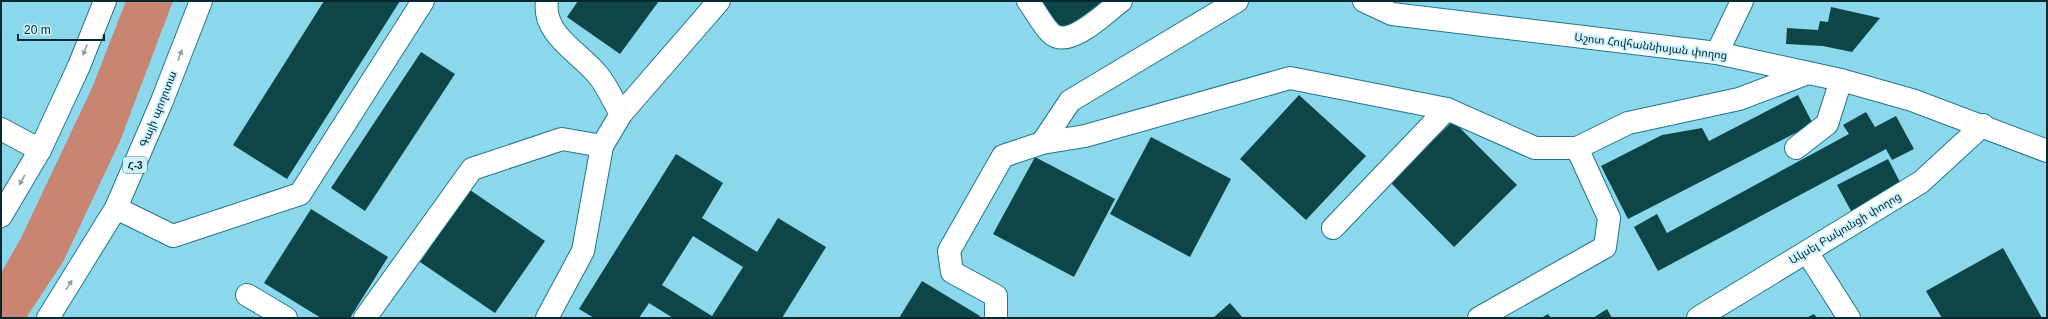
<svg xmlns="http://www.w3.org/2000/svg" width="2048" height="319" viewBox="0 0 2048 319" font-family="Arial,'Noto Sans Armenian',sans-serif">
	<rect width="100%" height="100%" fill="#8bd8ed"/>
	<!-- green -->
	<path fill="#c98571" d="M126 1H173L120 141 63 262 26 318H1V273L21 238 92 88Z"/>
	<!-- building -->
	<g fill="#0e4546" fill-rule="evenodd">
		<path d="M324 1H400L287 179 233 145Z"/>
		<path d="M578 1H659L620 54 567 17Z"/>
		<path d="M1040 1H1110L1064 34Z"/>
		<path d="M1831 7 1880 18 1852 52 1823 46 1786 44 1787 28 1818 30 1820 21 1828 22Z"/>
		<path d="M421 52 455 74 365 211 331 188Z"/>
		<path d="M1299 95 1366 156 1306 220 1240 159Z"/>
		<path d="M1798 95 1813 124 1628 219 1601 166 1662 135 1702 128 1709 141Z"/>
		<path d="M1866 112 1875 127 1896 116 1914 149 1892 160 1886 149 1658 271 1634 227 1657 214 1667 233 1849 134 1843 125Z"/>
		<path d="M1453 121 1517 185 1454 247 1390 182Z"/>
		<path d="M1151 137 1231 179 1190 257 1110 214Z"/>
		<path d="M676 154 723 183 702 218 757 252 778 218 826 247 782 318H673L649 303 639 318H594L579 309ZM693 236 743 267 712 316 662 285Z"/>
		<path d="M1035 157 1115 199 1074 277 993 234Z"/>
		<path d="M1888 159 1901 184 1851 211 1837 185Z"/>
		<path d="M470 190 545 241 495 313 420 262Z"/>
		<path d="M311 209 388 257 350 318H321L264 283Z"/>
		<path d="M2003 248 2042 318H1942L1926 291Z"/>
		<path d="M922 281 980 316 979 318H899Z"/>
		<path d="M1230 303 1243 318H1213Z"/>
		<path d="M1607 309 1612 318H1593Z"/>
		<path d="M1548 314 1551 318H1541Z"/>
		<path d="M1814 314 1817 318H1806Z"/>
	</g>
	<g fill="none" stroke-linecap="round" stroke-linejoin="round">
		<!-- minor casing -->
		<g stroke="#257689" stroke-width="24">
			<g id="minor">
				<path d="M547 1C542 34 579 52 597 74 607 85 613 101 621 114"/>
				<path d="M1028 1C1035 10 1044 28 1052 34 1070 49 1106 12 1121 1"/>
				<path d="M1364 1 1392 14 1717 53 1841 80 1912 100 2047 151"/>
				<path d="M1717 53 1742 1"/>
				<path d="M1 129 40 150"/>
				<path d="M1042 143 1070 101 1237 1"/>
				<path d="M1796 148 1827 124 1841 80"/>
				<path d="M116 208 173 236 300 194 423 1"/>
				<path d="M1333 228 1447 109"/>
				<path d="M1807 252 1849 318"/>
				<path d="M247 295 286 318"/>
				<path d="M365 318 472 169 562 139 602 146"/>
				<path d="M547 318 583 251 602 146 621 114 719 1"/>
				<path d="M996 318V296L952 272 949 251 1003 156 1042 143 1085 136 1290 78 1447 109 1535 148H1577L1628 123 1739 99 1808 73"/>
				<path d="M1479 318 1605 247 1609 218 1577 148"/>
				<path d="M1698 318 1921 182 1983 125"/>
			</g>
		</g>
		<!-- major casing -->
		<g stroke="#257689" stroke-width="24">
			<g id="major">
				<path d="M1 216 40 150 79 66 105 1"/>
				<path d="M48 318 116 208 162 101 201 1"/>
			</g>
		</g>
		<!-- minor -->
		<use href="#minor" stroke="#fff" stroke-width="22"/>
		<!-- major -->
		<use href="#major" stroke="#fff" stroke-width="22"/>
	</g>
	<!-- one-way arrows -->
	<defs><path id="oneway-solid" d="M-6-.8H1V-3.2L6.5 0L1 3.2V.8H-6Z"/></defs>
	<g fill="#8f9ea1">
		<use href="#oneway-solid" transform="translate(85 50) rotate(112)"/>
		<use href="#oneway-solid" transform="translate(180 55) rotate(-69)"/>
		<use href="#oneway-solid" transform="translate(22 180) rotate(120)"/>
		<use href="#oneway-solid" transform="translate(69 285) rotate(-58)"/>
	</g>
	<g text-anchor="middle" stroke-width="4" stroke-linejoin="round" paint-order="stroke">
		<!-- shield labels -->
		<rect fill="#cef2fd" stroke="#42656d" stroke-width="1" x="123" y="157" width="24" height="16" rx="3"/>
		<g font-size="10" font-weight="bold" fill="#06282f">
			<text x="135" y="169">Հ-3</text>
		</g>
		<!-- street labels -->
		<g font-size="11" fill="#06282f" stroke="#cef2fd">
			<text transform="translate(1651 46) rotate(7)" y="4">Աշոտ Հովհաննիսյան փողոց</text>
			<text transform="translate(158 109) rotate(-68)" y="4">Գայի պողոտա</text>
			<text transform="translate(1845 228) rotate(-31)" y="4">Ակսել Բակունցի փողոց</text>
		</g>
	</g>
	<!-- border -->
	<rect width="2048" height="319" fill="none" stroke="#06282f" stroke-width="4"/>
	<!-- scale -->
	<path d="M18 34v6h86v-6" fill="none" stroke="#06282f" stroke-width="2"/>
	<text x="24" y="34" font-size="12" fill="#06282f" stroke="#cef2fd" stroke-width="3" paint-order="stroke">20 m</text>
</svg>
